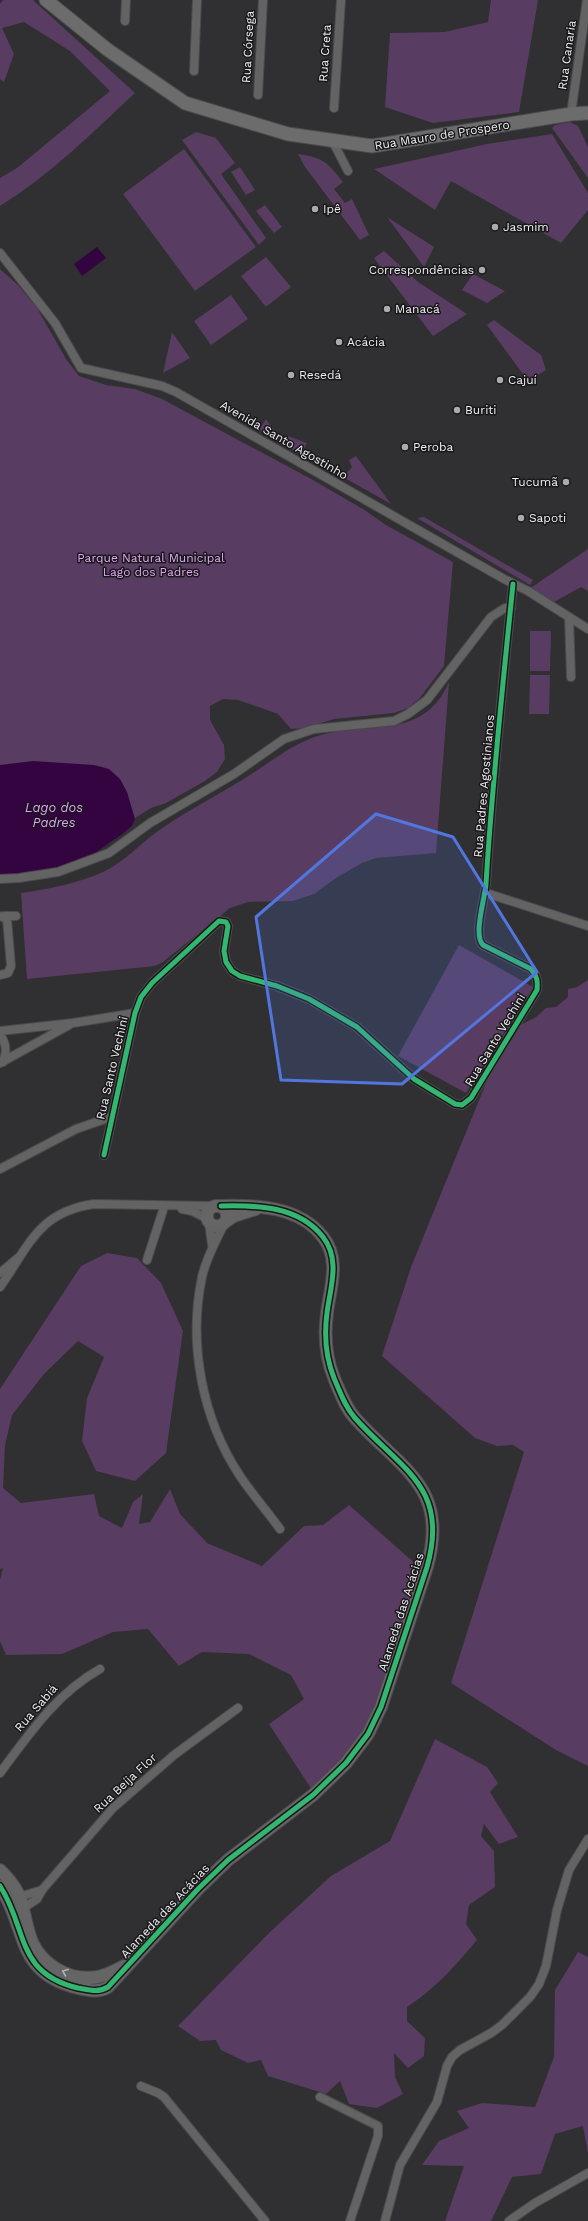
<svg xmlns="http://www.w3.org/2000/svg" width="588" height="2221" viewBox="0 0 588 2221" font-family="'Work Sans',sans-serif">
	<rect width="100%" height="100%" fill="#302f31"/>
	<!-- green -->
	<g fill="#583c61">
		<path d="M3 0H33L135 93C92 133 50 175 0 206V178L17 168 110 91 70 51 24 22 2 28 14 54 4 82 0 79V4Z"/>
		<path d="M491 0H538L519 112 433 123 385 107 390 33 445 32 488 22Z"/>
		<path d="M570 122 578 126 588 147V178L552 128 555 125Z"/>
		<path d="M196 132 216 138 235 163 221 174 266 238 259 245 182 140Z"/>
		<path d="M552 134 588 193V210L561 243 451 181 435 210 374 169 487 144Z"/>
		<path d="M184 149 256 247 195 291 123 194Z"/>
		<path d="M298 154C324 158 327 162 343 182L334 189 345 203 352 199 369 235 360 240 305 167Z"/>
		<path d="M240 167 255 190 246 195 231 172Z"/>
		<path d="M265 205 282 227 274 233 256 211Z"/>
		<path d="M387 217 434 247 424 267Z"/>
		<path d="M384 251 418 282 467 314 433 336 374 258Z"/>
		<path d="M266 257 291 287 266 307 241 276Z"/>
		<path d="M0 269 18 285 37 308 66 359 79 376 106 385 135 389 162 399 313 480 363 509 386 525 453 562 444 666 419 699 408 708 394 713 334 719 305 728 291 729 278 714 238 700 223 699 210 706V720L224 745 225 759 217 772 205 781 166 803 151 808 135 818 132 826 110 843 0 879Z"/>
		<path d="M473 274 505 291 487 303 462 290Z"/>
		<path d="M231 295 248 319 211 345 194 321Z"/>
		<path d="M494 320 541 355 546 370 528 381 487 325Z"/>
		<path d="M172 332 190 358 163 373 171 337Z"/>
		<path d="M266 419 281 440 288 436 307 443 301 454 259 430Z"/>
		<path d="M356 456 391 504 343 477 352 467 349 460Z"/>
		<path d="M424 517 533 580 530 585 417 518Z"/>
		<path d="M588 549V591L581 587 552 603 529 589Z"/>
		<path d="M530 631H551L550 671H530Z"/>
		<path d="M530 675H550L549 714H529Z"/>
		<path d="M449 682 436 853 376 858 362 863 336 878 314 894 293 901 248 902 230 908 163 962 155 966 27 979 21 893C49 889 79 883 105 871 125 861 140 844 158 831 189 809 224 792 256 771 273 760 288 748 307 740 359 717 421 746 449 682Z"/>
		<path d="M459 945 533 987 466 1093 398 1056Z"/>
		<path d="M588 980V1766L556 1750 451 1683 524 1452 513 1445 497 1446 475 1438 382 1356 411 1267 493 1066 513 1029 536 1017 546 1008 556 1007 568 997V989L577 987Z"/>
		<path d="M107 1253 137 1258 161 1283 183 1331 166 1453 135 1481 96 1471 82 1441 87 1398 104 1357 78 1341 44 1374 12 1415 5 1445 3 1488 21 1503 94 1494 99 1516 122 1528 133 1502 143 1494 139 1524 150 1522 170 1489 180 1514 207 1543 262 1566 304 1526 323 1525 349 1505 419 1567 384 1686 363 1737 312 1790 269 1724 304 1699 291 1675 249 1654 202 1652 179 1666 148 1629 113 1632 62 1654 6 1655 0 1641V1580L3 1568 0 1569V1389L81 1266Z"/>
		<path d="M435 1739 487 1767 498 1783 490 1792 518 1837 499 1844 484 1824 481 1836 494 1851 495 1887 469 1905 466 1924 477 1940C456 1965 435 1989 407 2007V2021L425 2038 424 2056 408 2068 394 2053 395 2077 403 2094 377 2108 349 2104 340 2081 326 2094 268 2076 261 2060 248 2063 221 2050 216 2040 200 2041 178 2026 270 1932 331 1876 390 1841Z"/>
		<path d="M578 1952 588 1957V2153L583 2126 555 2134 541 2174 512 2177 491 2221H445L464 2166 422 2165 439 2141 469 2128 457 2111 482 2103 535 2107 554 2057 555 1990Z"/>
	</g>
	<!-- water -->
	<g fill="#340441">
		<path d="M97 247 106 258 82 276 74 264Z"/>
		<path d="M33 761 94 765 109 769 120 779 127 792 135 819 132 826 121 835 85 860 58 871 0 879V765Z"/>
	</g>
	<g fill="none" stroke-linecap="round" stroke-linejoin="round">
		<!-- street casing -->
		<g stroke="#4b4a4c" stroke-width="10">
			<g id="street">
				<path d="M125 21 126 0"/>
				<path d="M194 71 197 0"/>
				<path d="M258 95 263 0"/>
				<path d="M334 108 341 0"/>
				<path d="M571 114 587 0"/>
				<path d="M332 140 348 171"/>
				<path d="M0 253 55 323 81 368 162 386 176 392 504 579 528 591 588 629"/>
				<path d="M569 617 571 677"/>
				<path d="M0 879 19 878 58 872 109 853 150 823 234 774 284 739 314 729 394 721 408 714 427 700 491 617 505 608H511"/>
				<path d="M486 893 588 926"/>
				<path d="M0 916 7 919 11 966 8 973 0 975"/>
				<path d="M4 916H16"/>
				<path d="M0 1031 73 1023 135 1013"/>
				<path d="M0 1035C7 1044 7 1052 3 1062"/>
				<path d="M0 1063 69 1025"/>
				<path d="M104 1155 135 1013 141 997 152 983 219 921 226 922 228 926 224 951 226 962 232 971 240 976 277 986 309 999 357 1027 414 1079 455 1104 462 1105 471 1098 537 990C538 981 537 976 531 969L483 945C473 935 485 898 486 884 492 783 503 684 513 584"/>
				<path d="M0 1169 76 1129 111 1117"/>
				<path d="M182 1209 192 1211 208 1219"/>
				<path d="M209 1222 212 1245"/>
				<path d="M224 1224C216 1241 206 1258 202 1277 188 1343 202 1419 240 1476 252 1494 267 1511 280 1529"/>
				<path d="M147 1260 164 1207"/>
				<path d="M0 1273 19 1257"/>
				<path d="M0 1287C29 1246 38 1212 94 1204L213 1206"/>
				<path d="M0 1773C29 1734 57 1693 100 1669"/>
				<path d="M16 1898 42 1890"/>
				<path d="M19 1911 37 1899 42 1890 113 1808 174 1755 238 1708"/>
				<path d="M141 2086 158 2093 164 2097 265 2221"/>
				<path d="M320 2097 378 2126V2136L350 2221"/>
				<path d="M385 2221 400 2165 437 2102 447 2066 452 2057 460 2050 491 2033 502 2025 530 1997 539 1984 546 1966 557 1910 569 1870 588 1839"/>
				<path d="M509 2221 535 2203 588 2173"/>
			</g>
		</g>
		<!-- secondary casing -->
		<g stroke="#4b4a4c" stroke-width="14">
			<g id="secondary">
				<circle cx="217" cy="1216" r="10"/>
				<path d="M225 1222 234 1216 256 1209"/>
				<path d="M0 1870C24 1893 21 1905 29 1933 37 1963 68 1982 98 1977 107 1975 116 1970 124 1966"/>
				<path d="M0 1886C28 1929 15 1973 78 1988 89 1990 98 1993 108 1987L198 1889 228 1860 313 1795 346 1763 368 1734 381 1707 427 1567C450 1486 400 1469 355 1418 345 1407 340 1392 334 1378 326 1358 324 1335 327 1313 330 1288 341 1260 323 1237 299 1206 257 1205 221 1206"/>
			</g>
		</g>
		<!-- primary casing -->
		<g stroke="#4b4a4c" stroke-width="15">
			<path id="primary" d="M46 0 108 50 185 103 288 134 372 146 571 114 588 113"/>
		</g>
		<!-- street -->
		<use href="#street" stroke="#636363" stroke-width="8"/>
		<!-- secondary -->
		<use href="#secondary" stroke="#666566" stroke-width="12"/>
		<!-- primary -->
		<use href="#primary" stroke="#6c6c6d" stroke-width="13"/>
		<!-- cycleway casing -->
		<g stroke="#181719" stroke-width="8">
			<g id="cycleway">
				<path d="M104 1155 135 1013 141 997 152 983 219 921 226 922 228 926 224 951 226 962 232 971 240 976 277 986 309 999 357 1027 414 1079 455 1104 462 1105 471 1098 537 990C538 981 537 976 531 969L483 945C473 935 485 898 486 884 492 783 503 684 513 584"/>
				<path d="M0 1886C28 1929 15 1973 78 1988 89 1990 98 1993 108 1987L198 1889 228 1860 313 1795 346 1763 368 1734 381 1707 427 1567C450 1486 400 1469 355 1418 345 1407 340 1392 334 1378 326 1358 324 1335 327 1313 330 1288 341 1260 323 1237 299 1206 257 1205 221 1206"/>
			</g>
		</g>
		<!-- cycleway -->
		<use href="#cycleway" stroke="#33b770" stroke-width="5"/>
	</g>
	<!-- one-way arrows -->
	<defs><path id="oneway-chevron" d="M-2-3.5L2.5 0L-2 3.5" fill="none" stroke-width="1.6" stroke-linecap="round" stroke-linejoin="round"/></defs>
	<use stroke="#b2b0b2" href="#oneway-chevron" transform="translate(65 1972) rotate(-158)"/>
	<!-- marked area -->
	<path fill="#5276de" fill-opacity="0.2" stroke="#5276de" stroke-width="3" stroke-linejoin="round" d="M376 814 453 837 537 972 402 1084 281 1080 256 917Z"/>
	<!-- markers -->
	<g fill="#adaaad" stroke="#181719" stroke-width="1.5">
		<circle cx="315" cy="209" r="4"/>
		<circle cx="495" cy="227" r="4"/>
		<circle cx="482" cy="270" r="4"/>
		<circle cx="387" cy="309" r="4"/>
		<circle cx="339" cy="342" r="4"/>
		<circle cx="291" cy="375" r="4"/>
		<circle cx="500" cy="380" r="4"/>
		<circle cx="457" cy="410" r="4"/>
		<circle cx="405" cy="447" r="4"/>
		<circle cx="566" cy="482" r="4"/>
		<circle cx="521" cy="518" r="4"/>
	</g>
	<g text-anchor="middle" stroke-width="3" stroke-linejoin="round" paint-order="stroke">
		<!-- street labels -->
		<g font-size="12" fill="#f0edf0" stroke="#181719">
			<text transform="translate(248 47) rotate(-87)" y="4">Rua Córsega</text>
			<text transform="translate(325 53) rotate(-86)" y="4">Rua Creta</text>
			<text transform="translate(567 55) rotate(-82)" y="4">Rua Canaria</text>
			<text transform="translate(442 135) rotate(-9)" y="4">Rua Mauro de Prospero</text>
			<text transform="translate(284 440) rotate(30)" y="4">Avenida Santo Agostinho</text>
			<text transform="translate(484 786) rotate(-85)" y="4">Rua Padres Agostinianos</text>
			<text transform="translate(495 1040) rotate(-59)" y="4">Rua Santo Vechini</text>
			<text transform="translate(112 1068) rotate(-77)" y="4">Rua Santo Vechini</text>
			<text transform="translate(401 1612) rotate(-72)" y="4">Alameda das Acácias</text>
			<text transform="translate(36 1708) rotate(-49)" y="4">Rua Sabiá</text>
			<text transform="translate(125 1783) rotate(-43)" y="4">Rua Beíja Flor</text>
			<text transform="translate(165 1911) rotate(-47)" y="4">Alameda das Acácias</text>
		</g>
		<!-- poi labels -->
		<g font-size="12" fill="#f0edf0" stroke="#181719" text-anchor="start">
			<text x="323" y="213">Ipê</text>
			<text x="503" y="231">Jasmim</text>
			<text x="474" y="274" text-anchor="end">Correspondências</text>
			<text x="395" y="313">Manacá</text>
			<text x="347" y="346">Acácia</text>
			<text x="299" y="379">Resedá</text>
			<text x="508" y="384">Cajuí</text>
			<text x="465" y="414">Buriti</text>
			<text x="413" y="451">Peroba</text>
			<text x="558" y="486" text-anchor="end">Tucumã</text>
			<text x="529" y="522">Sapoti</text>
		</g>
		<!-- park labels -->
		<g font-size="12" fill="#e2a9f5" stroke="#181719">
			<text x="151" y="562">Parque Natural Municipal<tspan x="151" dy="14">Lago dos Padres</tspan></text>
		</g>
		<!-- water labels -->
		<g font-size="13" font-style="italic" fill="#e69efe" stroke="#181719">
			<text x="54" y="812">Lago dos<tspan x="54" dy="15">Padres</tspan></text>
		</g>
	</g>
</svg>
